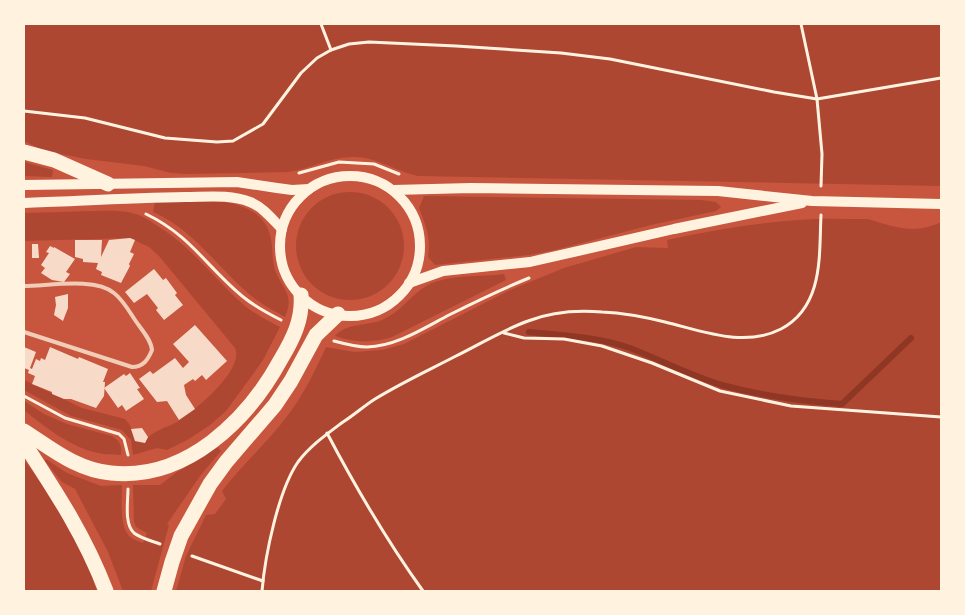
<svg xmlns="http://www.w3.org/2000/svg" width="965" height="615" viewBox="0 0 965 615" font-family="Lato,sans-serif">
	<rect width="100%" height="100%" fill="#c8553d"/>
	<!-- green -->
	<g fill="#ae4732">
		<path d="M24 24H941V186L418 176C395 171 375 156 352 157 329 157 310 169 288 172L187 174 171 173 144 166 86 159 42 150 24 141Z"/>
		<path d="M24 162 53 170 52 177 24 176Z"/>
		<circle cx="350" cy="246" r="54"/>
		<path d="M424 196 701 200 716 202 721 207 716 211 651 225 555 250 529 255 435 265 428 257C431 239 426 225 419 208Z"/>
		<path d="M218 201C242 204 266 212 271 239 273 249 272 260 275 270 282 289 295 294 285 317 272 310 260 303 249 294 217 267 193 229 153 212L155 202Z"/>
		<path d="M94 211C106 211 120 210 132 213 141 215 149 220 156 225 188 244 209 272 235 297 248 310 264 319 280 327L263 360 248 381 226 411 210 425 189 439 167 450 157 448 133 455 131 440 122 430 71 416 24 390V380L82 408 125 419 130 425 135 441 145 443C150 431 166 428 177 422 194 411 245 370 235 348L159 256 149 247 130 238 24 241V213Z"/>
		<path d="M868 219C894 227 915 235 941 222V591H176L186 556 206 515 215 514 226 499 222 491C242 465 268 442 288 415 304 394 315 371 326 347L354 352 382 350 404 344 510 290 564 268 636 247 668 248 667 240C710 231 754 223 798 220 821 218 844 219 868 219Z"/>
		<path d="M504 274 506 280 392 337C373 343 354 343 335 336 346 323 367 326 382 320 401 312 411 294 428 285 450 274 480 277 504 274Z"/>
		<path d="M24 401 44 414 67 424 112 436C120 441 122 446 121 455 113 454 105 455 98 453 70 447 45 427 24 410Z"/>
		<path d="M217 447 221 451 200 476 167 524 169 525 151 591H123L108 552 75 489 62 482 45 461 46 459 67 473 101 486 122 485C122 500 119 524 129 536 133 540 139 541 143 543L147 533 136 527 134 522 133 485H160L177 472 199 459Z"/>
		<path d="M24 460C54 499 81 544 97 591H24Z"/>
	</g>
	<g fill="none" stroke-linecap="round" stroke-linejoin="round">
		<!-- stream -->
		<path stroke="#8f3625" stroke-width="6" d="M529 332C563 335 598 337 630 348 661 360 691 376 722 385 762 396 801 401 842 404L911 338"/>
	</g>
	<!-- building -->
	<g fill="#f7dbc8">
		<path d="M130 238 135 240 130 252 134 254 129 264 130 266 121 283 101 275 102 272 96 269 98 263 83 262V259L75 257V240H102L101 257 109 240Z"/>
		<path d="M32 244H38L39 258H32Z"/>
		<path d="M50 246 54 248V247L75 259 66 272 70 274 64 282 52 280 41 273 45 268 41 265 49 253 46 252Z"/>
		<path d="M154 269 163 280 166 278 177 293 175 295 183 305 164 320 156 310 158 308 147 294 134 303 125 292Z"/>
		<path d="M68 294V308L63 321 54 315 56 305 55 297Z"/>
		<path d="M195 325 227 361 206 380 202 375 195 381 193 379 184 385 186 395 195 409 179 420 167 401 157 402 139 379 150 371 153 374 175 358 183 368 189 362 173 344Z"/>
		<path d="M24 347 36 352 30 368 32 369 36 359 40 361 41 358 45 360 50 347 78 359 79 357 108 369 103 382H105L104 396 96 408 71 399H64L52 394V392L32 384 35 376 28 373 29 370 24 368Z"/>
		<path d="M130 373 140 388 137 389 144 399 126 411 122 405 118 408 104 388 124 374 126 376Z"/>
		<path d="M142 428 148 437 145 443 135 441 131 429Z"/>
	</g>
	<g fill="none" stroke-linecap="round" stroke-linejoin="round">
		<!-- path -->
		<g stroke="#fff3e0" stroke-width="3">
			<path d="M321 24 331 50"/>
			<path d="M801 24 817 99 822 154 821 186"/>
			<path d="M24 111 85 118 165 138 217 142 233 141 263 124 301 73 317 58 331 50 349 44 369 42 456 46 561 53 610 59 774 92 817 99 941 78"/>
			<path d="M299 173 339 162 374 164 399 174"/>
			<path d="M146 214C190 235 207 267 242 296 254 306 267 313 281 320"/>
			<path d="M504 333 524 338 564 339 602 346 652 363 720 391 791 406 941 417"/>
			<path d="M334 341C345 344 356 347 367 347 397 346 424 328 449 315 475 302 502 289 529 278"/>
			<path d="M24 396 65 418 119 434 124 439 128 455"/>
			<path d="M327 433C356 488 387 541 423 591"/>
			<path d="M128 489C128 501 124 524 134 533 140 538 152 541 160 544"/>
			<path d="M192 556 263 581"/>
			<path d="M262 591C265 556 278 491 298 462 310 446 327 434 343 422 354 415 364 406 375 399 401 383 429 370 456 356 480 344 503 330 528 321 551 312 578 310 602 312 624 313 645 317 665 322 703 331 744 348 781 329 824 306 819 255 821 215"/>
		</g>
		<!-- service -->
		<path stroke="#f1ccb7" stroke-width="4" d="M24 286C48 286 95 277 114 293 123 300 129 311 135 320 141 329 151 339 152 350 148 360 143 367 132 367L24 332"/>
		<!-- secondary -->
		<g stroke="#fff3e0" stroke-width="10">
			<circle cx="350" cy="246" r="70"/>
			<path d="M24 185 237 182 277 188 292 190 309 189"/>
			<path d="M393 190 471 188 718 191 812 201 941 204"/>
			<path d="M24 203C78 201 131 198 185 197 206 197 230 194 250 202 263 207 272 219 282 229"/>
			<path d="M409 283 443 271 530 262 674 229 802 203"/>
		</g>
		<!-- motorway -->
		<g stroke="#fff3e0" stroke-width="15">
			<path d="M24 152 54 160 108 184"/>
			<path d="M24 431C52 449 77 470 111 473 186 481 248 420 281 359 293 339 303 319 301 295"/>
			<path d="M24 443C56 492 85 536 106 591"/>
			<path d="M164 591 172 562 181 536 210 484 226 462 275 405 291 381 316 335 338 314"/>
		</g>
	</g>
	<!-- border -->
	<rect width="965" height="615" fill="none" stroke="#fff3e0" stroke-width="50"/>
</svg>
